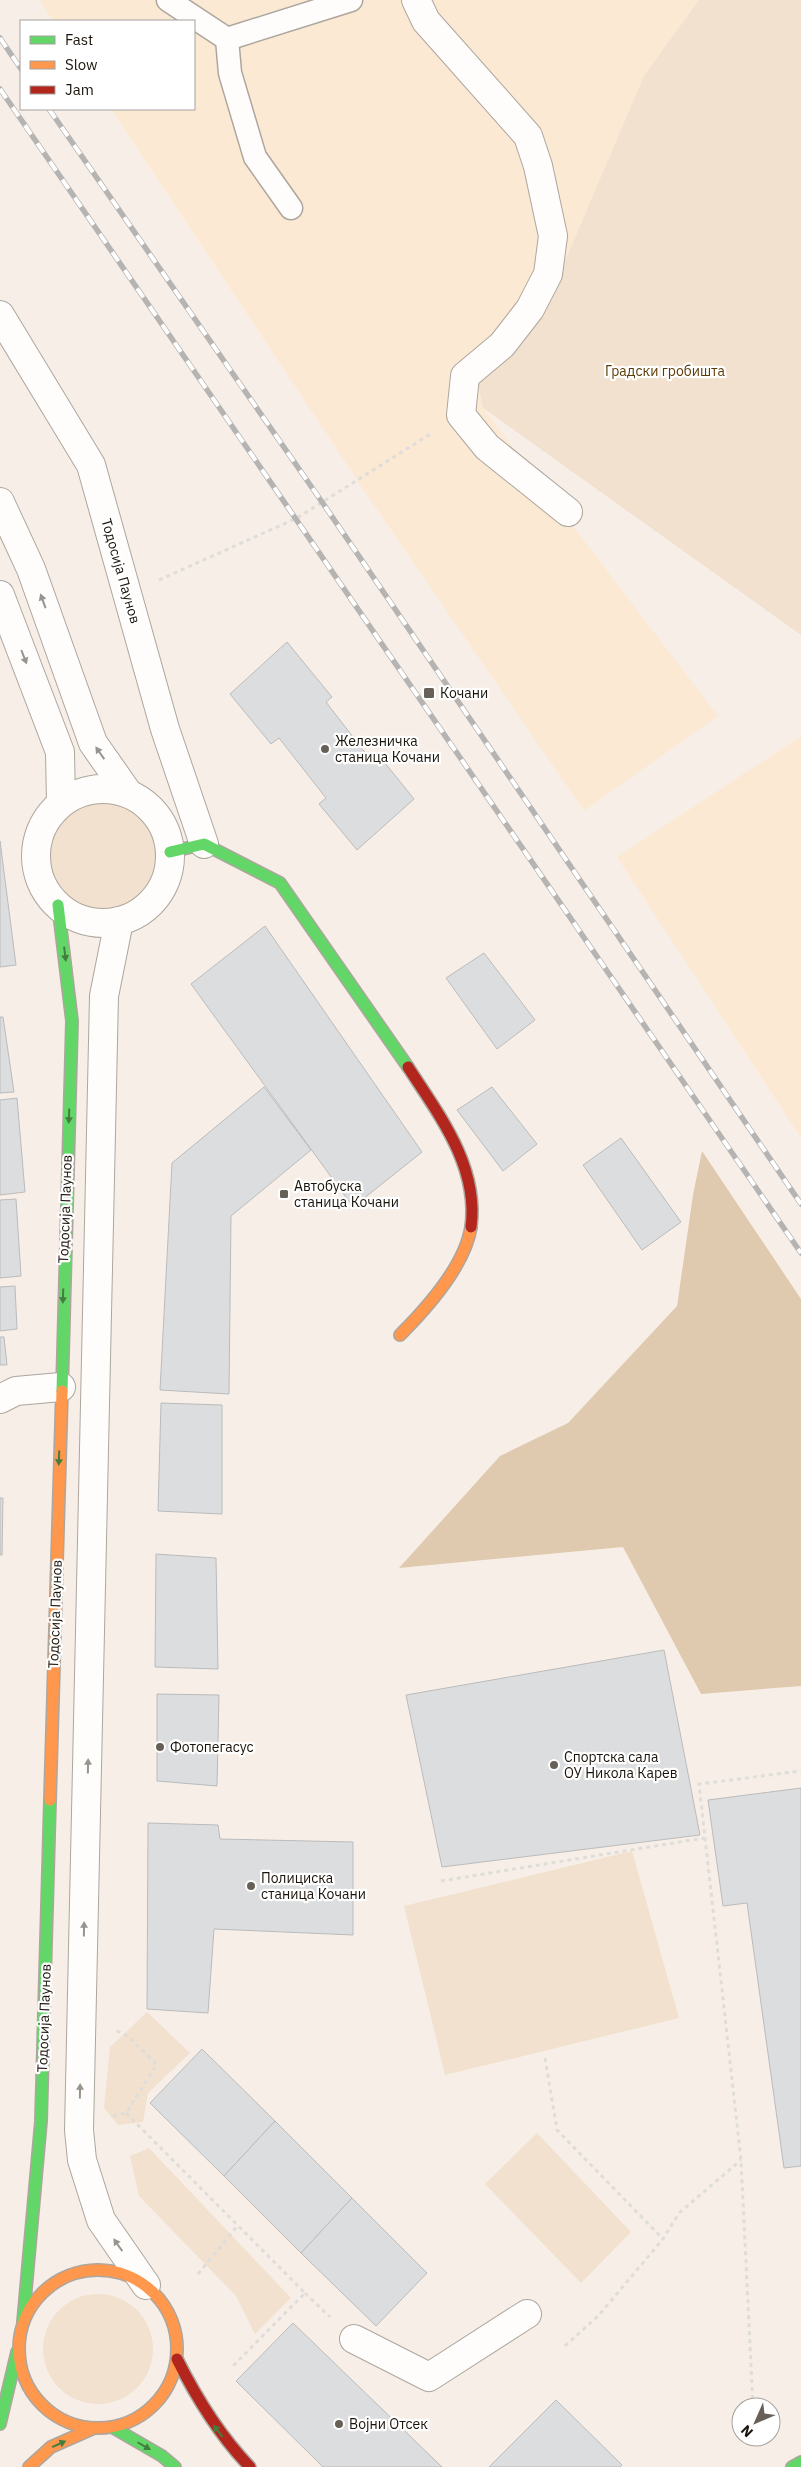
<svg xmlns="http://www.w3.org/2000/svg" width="801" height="2467" viewBox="0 0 801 2467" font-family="'IBM Plex Sans',sans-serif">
	<rect width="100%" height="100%" fill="#f7efe7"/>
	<!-- built -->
	<g fill="#fbe9d4">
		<path d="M39 0H699L644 76 548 301 477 380 483 408 718 716 584 811 369 498 111 109H194V21H53Z"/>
		<path d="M801 736V1138L617 857Z"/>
	</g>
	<!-- green -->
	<g fill="#f1e1ce">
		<path d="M699 0H801V635L483 408 477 380 548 301 644 76Z"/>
		<circle cx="104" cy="855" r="60"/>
		<path d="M632 1851 679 2018 445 2075 404 1906Z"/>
		<path d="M147 2012 190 2053 148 2093 143 2122 118 2125 104 2108 110 2047Z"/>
		<path d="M537 2133 631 2232 581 2283 485 2184Z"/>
		<path d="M149 2148 291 2298 255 2334 236 2296 139 2196 130 2156Z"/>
		<circle cx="98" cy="2349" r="55"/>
	</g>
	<!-- forest -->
	<path fill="#dfcaaf" d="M702 1151 801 1299V1686L701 1694 623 1547 399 1568 500 1456 568 1423 677 1306 693 1195Z"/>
	<!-- building -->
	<g fill="#dcddde" stroke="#bbbbbc">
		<path d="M287 642 332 697 326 702 370 759 377 753 414 799 357 850 319 804 326 798 279 738 271 744 230 694Z"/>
		<path d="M0 841 16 965 0 967Z"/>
		<path d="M265 926 422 1152 353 1207 191 984Z"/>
		<path d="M484 953 535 1020 497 1049 446 978Z"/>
		<path d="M0 1017H3L14 1092 0 1093Z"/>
		<path d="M264 1087 311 1150 231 1216 229 1394 160 1390 172 1163Z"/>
		<path d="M492 1087 537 1144 503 1171 457 1110Z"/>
		<path d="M17 1098 25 1192 0 1195V1100Z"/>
		<path d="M621 1138 681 1222 642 1250 583 1165Z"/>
		<path d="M16 1199 21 1276 0 1278V1200Z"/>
		<path d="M15 1286 17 1329 0 1331V1287Z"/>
		<path d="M0 1337H4L7 1365H0Z"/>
		<path d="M161 1403 222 1405V1514L158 1511Z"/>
		<path d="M0 1498H3L2 1555H0Z"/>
		<path d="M156 1554 216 1558 218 1669 155 1667Z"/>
		<path d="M664 1650 700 1835 442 1867 406 1695Z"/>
		<path d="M157 1694 219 1695 217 1786 157 1781Z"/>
		<path d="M801 1788V2166L784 2168 747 1903 723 1906 708 1800Z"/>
		<path d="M148 1823 218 1825 220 1839 353 1842V1935L214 1929 208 2013 147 2009Z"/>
		<path d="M202 2049 275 2121 224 2176 150 2103Z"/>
		<path d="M275 2121 352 2198 301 2253 224 2176Z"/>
		<path d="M352 2198 427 2273 376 2326 301 2253Z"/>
		<path d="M293 2323 442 2467H323L236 2381Z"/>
		<path d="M556 2400 622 2465 620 2467H489Z"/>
	</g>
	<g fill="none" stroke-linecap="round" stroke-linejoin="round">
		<!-- lane casing -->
		<g stroke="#ada69e" stroke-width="25">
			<g id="lane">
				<path d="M168 0 227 39 230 73 255 157 291 208"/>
				<path d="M227 39 351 0"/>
			</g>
		</g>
		<!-- street casing -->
		<g stroke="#ada69e" stroke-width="30">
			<g id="street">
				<path d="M416 0 426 21 528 136 538 166 553 236 548 274 530 309 502 345 465 376 461 415 487 447 568 512"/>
				<path d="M0 315 91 465 165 729 204 844"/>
				<path d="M0 502 31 569 93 743 128 793"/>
				<path d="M0 595 60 752 61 803"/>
				<circle cx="103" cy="856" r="67"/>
				<path d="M119 921 104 996 79 2130 82 2160 101 2220 146 2285"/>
				<path d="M0 1399 16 1391 61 1387"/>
				<path d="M354 2339 429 2377 527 2314"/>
			</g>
		</g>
		<!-- fast casing -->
		<g stroke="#ada69e" stroke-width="14">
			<g id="fast">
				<path d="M170 852 204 844 280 883 408 1067"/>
				<path d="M58 905 72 1021 62 1391"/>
				<path d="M23 2322 41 2121 50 1800"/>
				<path d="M0 2424 17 2352"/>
				<path d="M112 2427 162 2456 175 2467"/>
				<path d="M792 2467 801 2462"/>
			</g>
		</g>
		<!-- slow casing -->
		<g stroke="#ada69e" stroke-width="14">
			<g id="slow">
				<path d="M400 1335C427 1308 465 1266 471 1227"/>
				<path d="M50 1800 62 1391"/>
				<circle cx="98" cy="2349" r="79"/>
				<path d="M29 2467 51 2447 94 2428"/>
			</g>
		</g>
		<!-- jam casing -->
		<g stroke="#ada69e" stroke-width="14">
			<g id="jam">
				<path d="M408 1067C439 1115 479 1166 471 1227"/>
				<path d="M177 2359C197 2399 219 2435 250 2467"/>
			</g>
		</g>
		<!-- path -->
		<g stroke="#dfddda" stroke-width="3" stroke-dasharray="4 4" stroke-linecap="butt">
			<path d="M159 580 297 518 432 433"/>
			<path d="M441 1881 704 1838"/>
			<path d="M545 2058 557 2130 663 2239"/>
			<path d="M126 2113 305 2293 233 2366"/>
			<path d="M113 2116 126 2113 157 2064 126 2035 115 2030"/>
			<path d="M198 2274 238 2225"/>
			<path d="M305 2293 330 2317"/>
			<path d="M565 2346 599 2315 663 2239 679 2213 741 2160"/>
			<path d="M753 2407 741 2160 699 1784 801 1771"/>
		</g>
		<!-- lane -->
		<use href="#lane" stroke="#fefdfb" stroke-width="22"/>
		<!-- street -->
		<use href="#street" stroke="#fefdfb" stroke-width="28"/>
		<!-- fast -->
		<use href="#fast" stroke="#63d668" stroke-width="11"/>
		<!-- slow -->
		<use href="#slow" stroke="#ff974d" stroke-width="11"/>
		<!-- jam -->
		<use href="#jam" stroke="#b3261e" stroke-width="11"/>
		<!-- rail casing -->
		<g stroke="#b6b4b2" stroke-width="5.5">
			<g id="rail">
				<path d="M0 38 21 69"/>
				<path d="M0 89 801 1253"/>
				<path d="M49 109 322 502 801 1204"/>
			</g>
		</g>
		<!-- rail -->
		<use href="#rail" stroke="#fff" stroke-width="4" stroke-dasharray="11" stroke-linecap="butt"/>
	</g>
	<!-- one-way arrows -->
	<defs><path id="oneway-solid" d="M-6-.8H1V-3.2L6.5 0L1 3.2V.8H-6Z" transform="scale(1.25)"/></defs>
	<g fill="#97948f">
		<use href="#oneway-solid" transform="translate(43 601) rotate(-110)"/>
		<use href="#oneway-solid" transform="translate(24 657) rotate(69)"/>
		<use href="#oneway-solid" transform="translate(100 753) rotate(-125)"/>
		<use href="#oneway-solid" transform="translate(88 1766) rotate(-89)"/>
		<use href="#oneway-solid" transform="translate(84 1929) rotate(-89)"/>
		<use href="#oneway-solid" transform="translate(80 2091) rotate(-89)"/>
		<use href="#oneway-solid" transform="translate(118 2245) rotate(-125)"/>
	</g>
	<g fill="#427e3e">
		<use href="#oneway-solid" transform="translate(65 954) rotate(83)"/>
		<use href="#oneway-solid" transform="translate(69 1116) rotate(92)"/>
		<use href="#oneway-solid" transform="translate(63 1296) rotate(92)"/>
		<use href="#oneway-solid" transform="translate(59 1458) rotate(92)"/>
		<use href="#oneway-solid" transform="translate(218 2431) rotate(-128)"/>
		<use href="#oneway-solid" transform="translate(59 2444) rotate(-24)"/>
		<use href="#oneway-solid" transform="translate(144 2446) rotate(30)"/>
	</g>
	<!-- markers -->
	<g fill="#676057" stroke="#fff" stroke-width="2">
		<rect x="423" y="687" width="12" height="12" rx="2.5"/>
		<circle cx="325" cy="749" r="5"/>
		<rect x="279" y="1189" width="10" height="10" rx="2.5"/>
		<circle cx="160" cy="1747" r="5"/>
		<circle cx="554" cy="1765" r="5"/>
		<circle cx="251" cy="1886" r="5"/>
		<circle cx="339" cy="2424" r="5"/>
	</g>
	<g text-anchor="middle" stroke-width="4.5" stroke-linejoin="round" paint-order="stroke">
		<!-- park labels -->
		<g font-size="14" fill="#5c3a04" stroke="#fff">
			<text x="665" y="376">Градски гробишта</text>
		</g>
		<!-- street labels -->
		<g font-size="14" fill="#1a130a" stroke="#fff">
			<text transform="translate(121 571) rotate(74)" y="5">Тодосија Паунов</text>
			<text transform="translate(65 1209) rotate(-88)" y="5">Тодосија Паунов</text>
			<text transform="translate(55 1614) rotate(-88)" y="5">Тодосија Паунов</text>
			<text transform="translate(44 2018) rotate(-88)" y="5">Тодосија Паунов</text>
		</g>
		<!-- poi labels -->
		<g font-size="14" fill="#1a130a" stroke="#fff" text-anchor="start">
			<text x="440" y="698">Кочани</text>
			<text x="335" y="746">Железничка<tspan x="335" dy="16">станица Кочани</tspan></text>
			<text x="294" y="1191">Автобуска<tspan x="294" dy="16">станица Кочани</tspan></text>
			<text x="170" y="1752">Фотопегасус</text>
			<text x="564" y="1762">Спортска сала<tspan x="564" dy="16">ОУ Никола Карев</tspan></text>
			<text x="261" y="1883">Полициска<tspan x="261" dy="16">станица Кочани</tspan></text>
			<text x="349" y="2429">Војни Отсек</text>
		</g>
	</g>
	<!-- legend -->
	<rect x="20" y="20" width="175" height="90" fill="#ffffff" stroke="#a3a19d"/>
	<rect x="30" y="36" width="25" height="8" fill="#63d668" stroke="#a3a19d"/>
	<text x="65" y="45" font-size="15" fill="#1a130a">Fast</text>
	<rect x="30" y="61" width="25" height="8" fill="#ff974d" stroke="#a3a19d"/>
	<text x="65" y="70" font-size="15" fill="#1a130a">Slow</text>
	<rect x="30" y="86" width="25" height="8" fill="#b3261e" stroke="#a3a19d"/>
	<text x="65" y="95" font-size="15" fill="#1a130a">Jam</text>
	<!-- north arrow -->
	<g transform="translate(756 2422) rotate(225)"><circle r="24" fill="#ffffff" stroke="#a3a19d"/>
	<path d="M0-4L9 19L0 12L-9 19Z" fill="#676057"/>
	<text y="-8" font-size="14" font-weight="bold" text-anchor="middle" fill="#1a130a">N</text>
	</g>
</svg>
